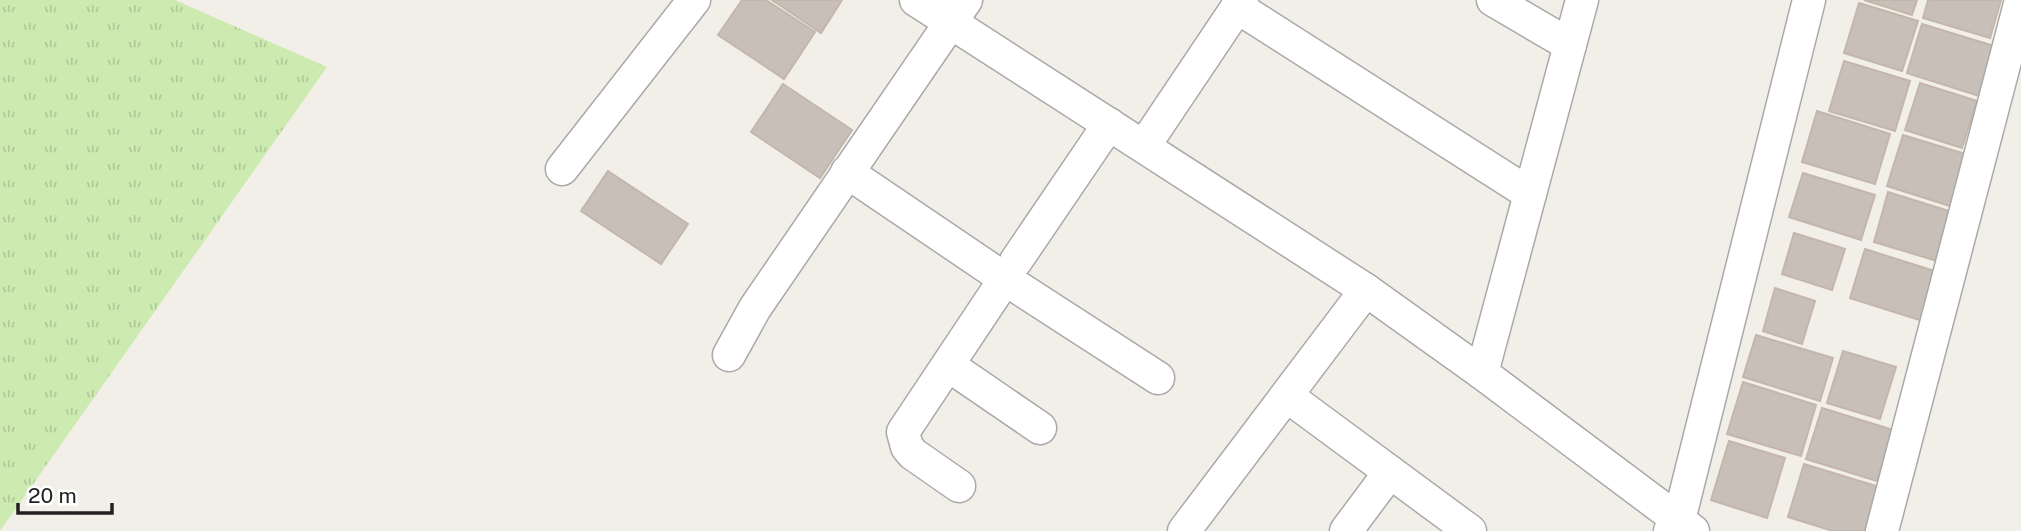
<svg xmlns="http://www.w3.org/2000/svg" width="2021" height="531" viewBox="0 0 2021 531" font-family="'Public Sans',sans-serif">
	<defs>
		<pattern id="grass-tufts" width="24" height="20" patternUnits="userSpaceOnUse" patternTransform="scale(1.75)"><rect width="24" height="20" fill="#cdebb0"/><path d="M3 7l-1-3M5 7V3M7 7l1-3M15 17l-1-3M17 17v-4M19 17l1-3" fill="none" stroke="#b0c997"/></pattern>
	</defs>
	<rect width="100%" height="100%" fill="#f2efe9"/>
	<!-- grass -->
	<path fill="url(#grass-tufts)" d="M0 0H175L327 67 0 531Z"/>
	<!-- building -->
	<g fill="#c7bfb8" stroke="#c4b6ab" stroke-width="2">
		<path d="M742 0H766L815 32 784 79 718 35Z"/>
		<path d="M772 0H842L821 33Z"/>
		<path d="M1864 0H1917L1912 15Z"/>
		<path d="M1928 0H2001L1990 38 1923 18Z"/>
		<path d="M1859 3 1918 21 1902 71 1844 53Z"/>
		<path d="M1922 24 1994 46 1979 96 1907 73Z"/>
		<path d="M1844 61 1910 81 1895 131 1829 111Z"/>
		<path d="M1920 83 1977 101 1962 148 1905 130Z"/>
		<path d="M783 84 852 130 820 178 751 132Z"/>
		<path d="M1817 111 1890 134 1875 184 1802 162Z"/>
		<path d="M1903 135 1972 156 1956 208 1887 186Z"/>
		<path d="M608 171 688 224 661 264 581 211Z"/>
		<path d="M1803 173 1875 195 1861 240 1789 217Z"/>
		<path d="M1888 192 1952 212 1937 261 1874 242Z"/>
		<path d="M1794 233 1845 249 1832 290 1782 274Z"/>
		<path d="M1865 249 1947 275 1932 324 1850 298Z"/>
		<path d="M1775 288 1815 301 1802 344 1763 331Z"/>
		<path d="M1756 335 1833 358 1820 401 1743 377Z"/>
		<path d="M1843 351 1896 367 1880 419 1827 403Z"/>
		<path d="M1743 382 1816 405 1801 456 1727 434Z"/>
		<path d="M1822 408 1893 430 1877 481 1806 459Z"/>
		<path d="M1729 441 1785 458 1767 518 1711 500Z"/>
		<path d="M1804 464 1879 487 1866 531H1833L1788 517Z"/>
	</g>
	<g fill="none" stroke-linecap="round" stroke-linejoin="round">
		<!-- street casing -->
		<g stroke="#a9a9a9" stroke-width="35">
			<g id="street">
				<path d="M916 0 1366 290 1482 373 1693 531"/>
				<path d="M1493 0 1570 45"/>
				<path d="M1237 7 1530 194"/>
				<path d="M1144 146 1242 0"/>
				<path d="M562 169 694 0"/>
				<path d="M847 172 1005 279 1158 378"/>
				<path d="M1016 261 1109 124"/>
				<path d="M729 355 755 308 966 0"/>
				<path d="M948 365 1040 428"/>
				<path d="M1482 373 1582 0"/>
				<path d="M1287 396 1470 531"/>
				<path d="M959 486 913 454 907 447 903 432 1005 279"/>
				<path d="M1184 531 1366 290"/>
				<path d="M1346 531 1390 472"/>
				<path d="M1670 531 1679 520 1809 0"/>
				<path d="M1882 531 2021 0"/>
			</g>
		</g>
		<!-- street -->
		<use href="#street" stroke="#fff" stroke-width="32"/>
	</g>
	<!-- scale -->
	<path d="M18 503v10h94v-10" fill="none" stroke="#222222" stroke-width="3.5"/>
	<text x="28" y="503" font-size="21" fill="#222222" stroke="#ffffff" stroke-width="5" paint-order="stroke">20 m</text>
</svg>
